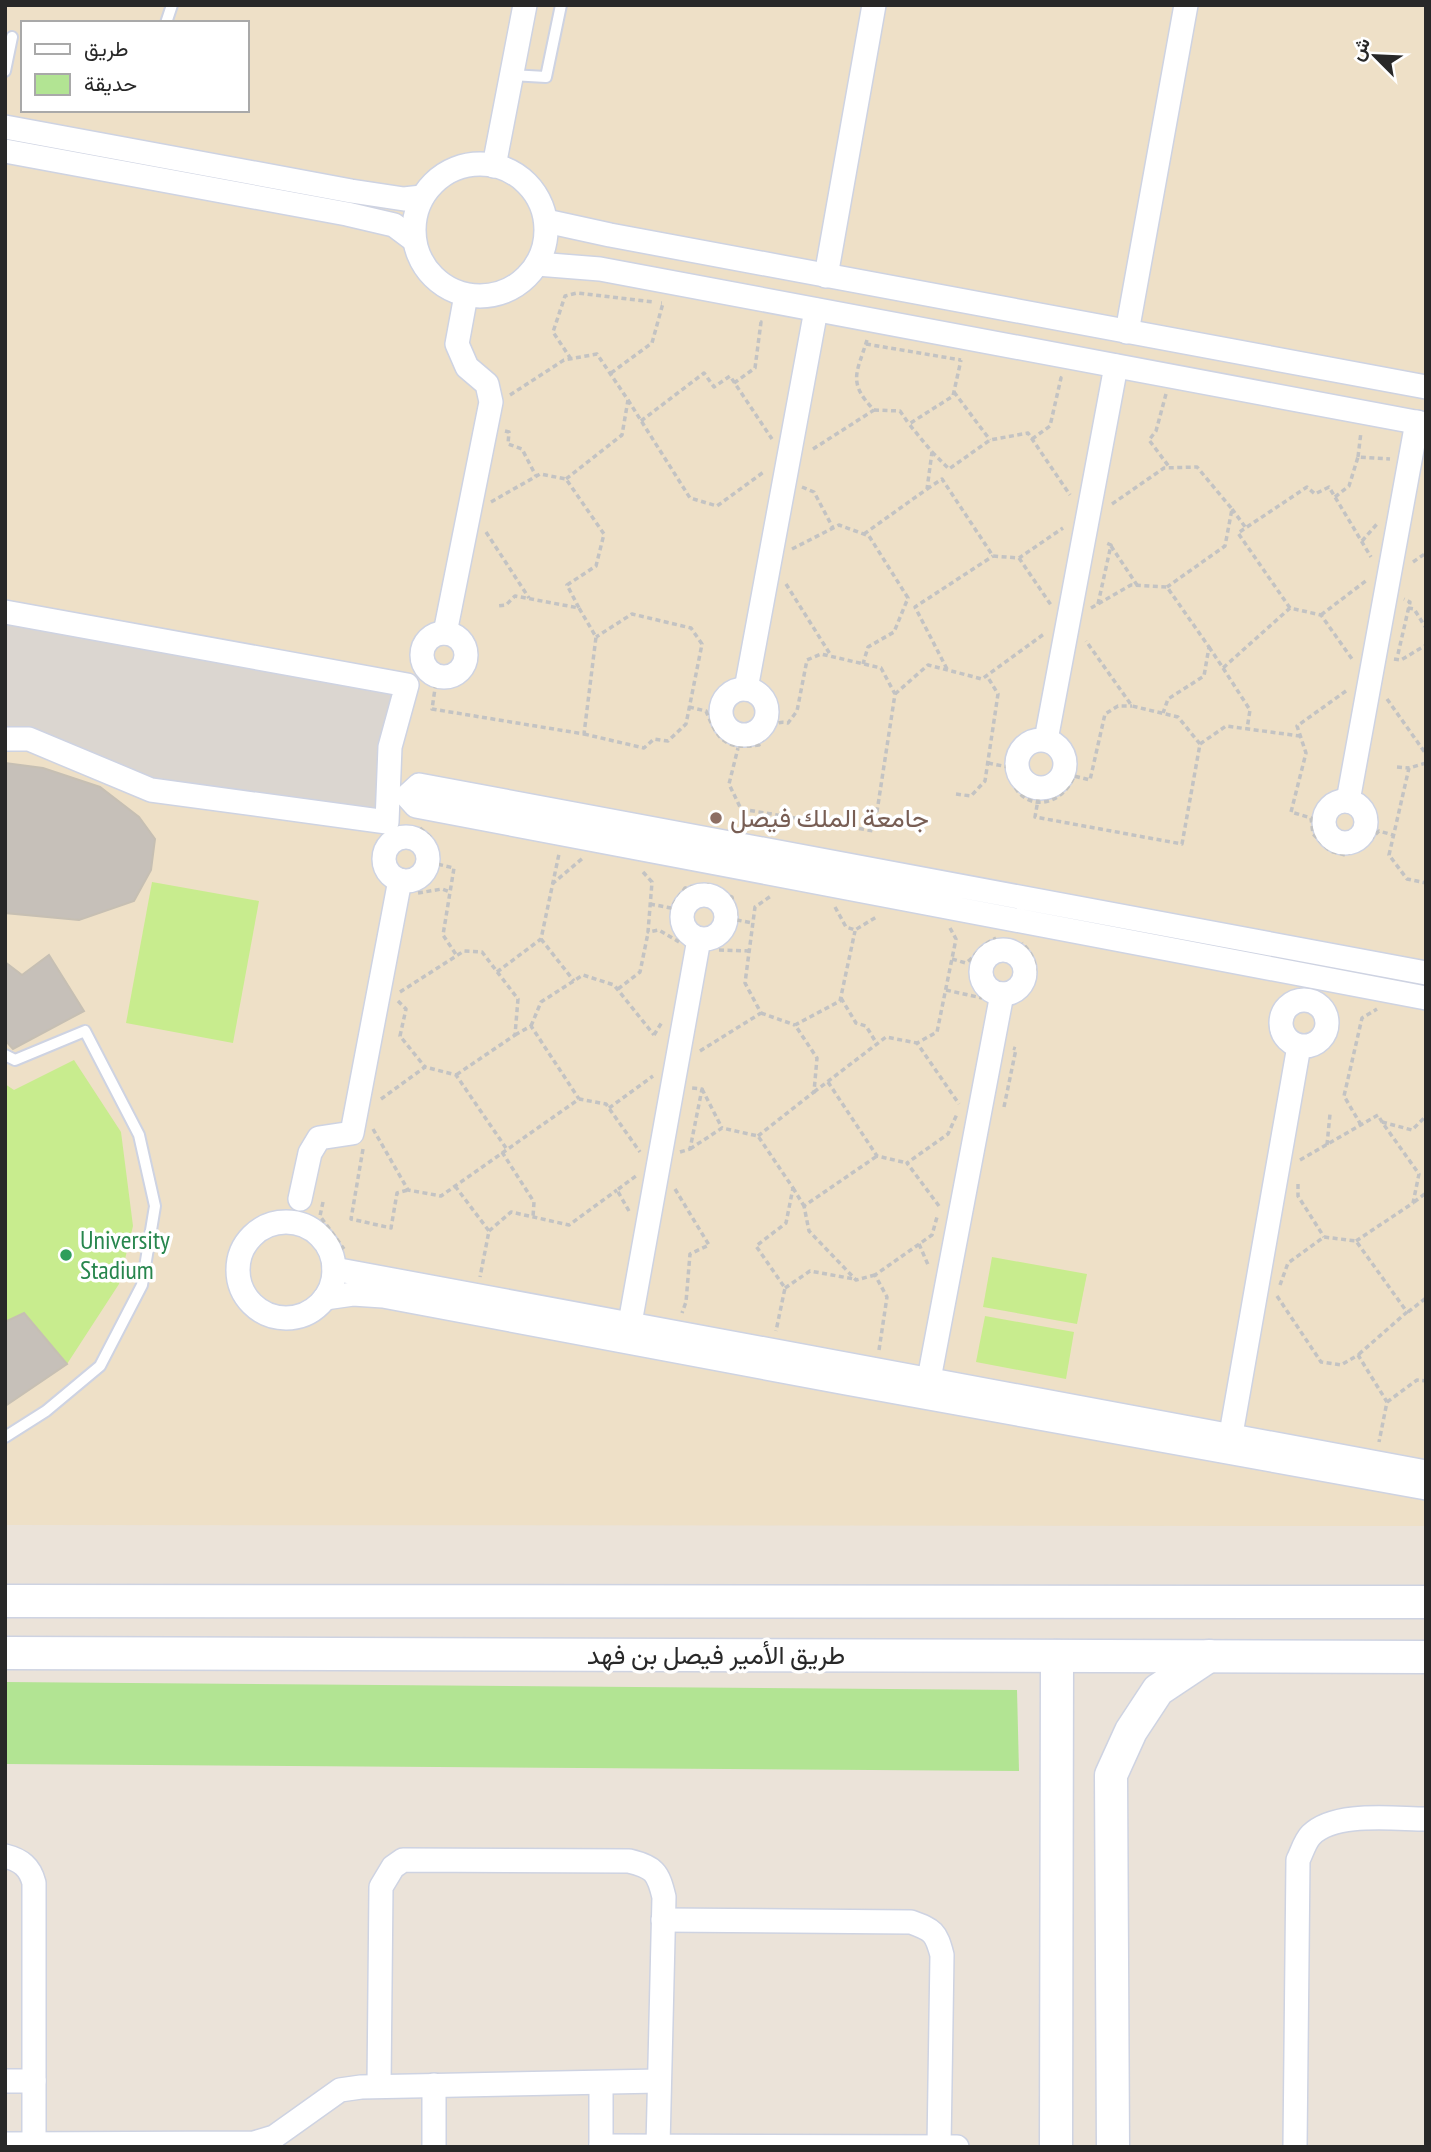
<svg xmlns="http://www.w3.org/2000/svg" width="1431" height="2152" viewBox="0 0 1431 2152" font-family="'PT Sans Narrow',Vazirmatn,sans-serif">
	<rect width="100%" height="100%" fill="#ebe3d9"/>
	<!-- education -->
	<path fill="#eee0c7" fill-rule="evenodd" d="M5 5H1426V1526L5 1525ZM23 23H247V110H23Z"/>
	<!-- green -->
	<path fill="#b2e493" d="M5 1682 1017 1690 1019 1771 5 1764Z"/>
	<!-- pitch -->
	<g fill="#c8ec8e">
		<path d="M152 882 259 901 233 1043 126 1023Z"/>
		<path d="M74 1060 121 1132 133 1226 119 1284 67 1364 5 1406V1084L14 1090Z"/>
		<path d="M992 1257 1087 1274 1077 1324 983 1307Z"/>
		<path d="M985 1316 1074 1332 1066 1379 976 1362Z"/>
	</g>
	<!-- plaza -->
	<path fill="#dbd6d0" d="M5 612 407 685 387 822 151 790 5 739Z"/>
	<!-- building -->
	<g fill="#c6c0b9" stroke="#c6bfb3" stroke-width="2">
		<path d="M5 763 43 768 100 787 139 817 155 839 151 870 134 901 79 920 5 913Z"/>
		<path d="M49 955 84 1011 13 1049 5 1040V962L22 975Z"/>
		<path d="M24 1313 67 1364 5 1406V1322Z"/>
	</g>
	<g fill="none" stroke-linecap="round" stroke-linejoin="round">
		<!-- lane casing -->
		<g stroke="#ced3e2" stroke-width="14">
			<g id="lane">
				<path d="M166 23 172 5"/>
				<path d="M5 71 12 37"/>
				<path d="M511 75 546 77 561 5"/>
				<path d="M5 1055 15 1060 85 1031 139 1135 155 1206 142 1285 100 1366 46 1411 5 1437"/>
			</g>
		</g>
		<!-- street casing -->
		<g stroke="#ced3e2" stroke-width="26">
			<g id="street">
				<path d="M5 127 351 191 404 199 422 197"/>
				<path d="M5 151 347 214 394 225 414 240"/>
				<circle cx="480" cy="230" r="66"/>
				<path d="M494 166 525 5"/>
				<path d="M546 221 610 235 1426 387"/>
				<path d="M537 264 600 269 1426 424"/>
				<path d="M826 276 874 5"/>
				<path d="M1127 332 1186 5"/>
				<path d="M5 612 407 685 390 747 387 822 151 790 29 739H5"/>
				<path d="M445 633 491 402 487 384 467 367 457 344 466 295"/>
				<circle cx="444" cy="655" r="22"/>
				<path d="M746 689 816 310"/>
				<circle cx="744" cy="712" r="23"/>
				<circle cx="1041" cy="764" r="24"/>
				<path d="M1046 740 1116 366"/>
				<circle cx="1345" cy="822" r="21"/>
				<path d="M1348 801 1417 422"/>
				<circle cx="406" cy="859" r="22"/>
				<circle cx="704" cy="917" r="22"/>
				<circle cx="1003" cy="972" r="22"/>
				<path d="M1426 973 419 785 407 796 416 806 1426 998"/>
				<circle cx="1304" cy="1023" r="23"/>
				<path d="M300 1199 310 1153 319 1138 352 1133 400 880"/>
				<circle cx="286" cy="1270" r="48"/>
				<path d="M334 1269 1426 1472"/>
				<path d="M325 1298 353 1294 383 1296 846 1383 1426 1488"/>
				<path d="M630 1323 699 939"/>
				<path d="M929 1379 1002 994"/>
				<path d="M1231 1434 1299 1046"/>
				<path d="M5 1856C21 1860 30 1867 34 1883V2143"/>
				<path d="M663 1920 911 1922C933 1930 936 1932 942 1955L939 2147"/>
				<path d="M5 2081H34"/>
				<path d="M379 2086 381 1887 393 1867 403 1860 629 1861C654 1867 658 1872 664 1897L658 2146"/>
				<path d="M5 2144 254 2143 274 2137 340 2090 361 2087 659 2081"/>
				<path d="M601 2146 957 2147"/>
				<path d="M434 2147V2085"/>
				<path d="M601 2147V2083"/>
				<path d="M1295 2147 1298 1860C1302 1852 1305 1841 1311 1835 1335 1811 1394 1819 1426 1819"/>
			</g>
		</g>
		<!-- secondary casing -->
		<g stroke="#ced3e2" stroke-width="35">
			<g id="secondary">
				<path d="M5 1601 1426 1602"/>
				<path d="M5 1653 1426 1657"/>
				<path d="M1056 2147 1057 1656"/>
				<path d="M1113 2147 1111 1775 1131 1731 1158 1690 1209 1656"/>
			</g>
		</g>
		<!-- path -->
		<g stroke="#c3c3c3" stroke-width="3.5" stroke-dasharray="5 3.5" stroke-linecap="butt">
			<path d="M866 344 961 360"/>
			<path d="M571 359 553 332 565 296 577 293 653 302"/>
			<path d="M611 373 652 343 663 303H661"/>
			<path d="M734 383 755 368 761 322H758"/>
			<path d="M954 392 990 440"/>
			<path d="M1166 394 1156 431 1149 440 1170 468"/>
			<path d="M510 395 564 360 597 354 628 400 622 435 566 479"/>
			<path d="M628 400 690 498 717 506 765 471"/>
			<path d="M874 410 900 411 909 424"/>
			<path d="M641 421 704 373 714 387 730 376 772 439"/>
			<path d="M505 431 509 432 508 444 522 449 536 476"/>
			<path d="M1032 439 1050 426 1061 378 1058 377"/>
			<path d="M813 449 874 410C847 382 857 373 867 340"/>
			<path d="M932 452 949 469 990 440 1028 433 1070 495"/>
			<path d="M1358 457 1361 432"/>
			<path d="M802 487 814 492 833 528"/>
			<path d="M927 489 942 479 993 556 1019 558 1063 528"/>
			<path d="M1335 497 1349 486 1358 457 1390 459"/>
			<path d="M491 502 540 474 566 479 604 534 596 566 567 585 579 608"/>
			<path d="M1112 504 1164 468 1197 467 1232 509 1225 546 1167 587"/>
			<path d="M1232 509 1246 528"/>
			<path d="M486 532 529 598"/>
			<path d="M864 534 927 489 932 452 909 424 953 396 961 360"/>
			<path d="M1362 541 1377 524"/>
			<path d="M1111 546 1137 585"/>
			<path d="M792 549 839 525 869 536 908 598 894 632 868 647 863 664"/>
			<path d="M1019 558 1051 605"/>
			<path d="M1413 562 1426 553"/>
			<path d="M786 584 830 654"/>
			<path d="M1098 604 1111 545 1104 542"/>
			<path d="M1091 608 1131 585 1167 587 1209 647 1204 676 1168 699 1163 713"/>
			<path d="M1290 608 1238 533 1307 487 1315 494 1329 487 1371 557"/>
			<path d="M1408 608 1414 609 1426 628"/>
			<path d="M1321 615 1367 580"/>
			<path d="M1209 647 1223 668 1290 608 1321 615 1352 659"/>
			<path d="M1398 654 1410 602 1404 599"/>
			<path d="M1394 659 1401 660 1426 645"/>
			<path d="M1223 668 1250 710 1247 729"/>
			<path d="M947 669 915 607 993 556"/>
			<path d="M437 675 432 709 584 734 596 637 579 608 515 596 506 605 496 606"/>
			<path d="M1346 691 1297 726 1306 753 1291 812 1311 818 1313 834 1330 851 1345 855 1364 845 1379 831 1393 835"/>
			<path d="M895 694 928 665 982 679 1044 634"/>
			<path d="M1387 699 1426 754"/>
			<path d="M689 707 706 711C718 741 726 750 759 745 767 733 772 719 788 723L797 711 807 660 821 654 881 668 895 694 874 831 741 809 729 784 738 748"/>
			<path d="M584 734 644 748 654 739 668 741 686 724 702 644 691 628 632 614 596 637"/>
			<path d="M1200 744 1226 726 1300 736"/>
			<path d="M988 763 1008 767C1011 776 1013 786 1019 793 1039 813 1066 798 1074 776L1090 780 1105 714 1118 706H1132"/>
			<path d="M1426 763 1409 768 1389 855 1407 879 1426 883"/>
			<path d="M1397 767 1409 768"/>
			<path d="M1040 788 1035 817 1182 844 1200 744 1178 717 1132 706 1086 641"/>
			<path d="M956 794 971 796 985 781 998 694 987 676"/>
			<path d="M420 828 430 837 437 864 454 868 443 935 457 956"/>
			<path d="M643 872 652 882 648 932 659 930 679 942"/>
			<path d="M552 884 583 858"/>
			<path d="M418 893 442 889 450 892"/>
			<path d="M650 904 671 908 685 888 708 885 732 897 737 920 753 923"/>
			<path d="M835 907 846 927 855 930 878 916"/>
			<path d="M950 928 956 939 937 1032 917 1043 959 1104"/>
			<path d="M541 939 574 981"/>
			<path d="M719 950 749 951"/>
			<path d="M952 959 966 963C978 954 982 944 996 938"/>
			<path d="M497 972 541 939 559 854"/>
			<path d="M618 989 640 972 648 933"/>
			<path d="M946 990 982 998"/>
			<path d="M400 992 464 951 482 952 518 999 515 1035 456 1075"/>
			<path d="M1022 995C1040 980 1039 959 1022 943"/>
			<path d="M841 998 856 1023 866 1026 877 1044"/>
			<path d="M398 1001 406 1009 400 1036 425 1067"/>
			<path d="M761 1013 795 1025"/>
			<path d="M531 1026 541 1002 583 975 614 985 654 1035"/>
			<path d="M515 1035 531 1026 579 1099"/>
			<path d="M654 1035 662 1022"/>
			<path d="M700 1051 761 1013 745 983 755 907 771 896"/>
			<path d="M828 1082 877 1156 907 1163"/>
			<path d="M702 1089 722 1128"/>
			<path d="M814 1092 886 1037 917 1043"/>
			<path d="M381 1099 425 1067 456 1075 506 1148"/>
			<path d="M1004 1107 1016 1049 1013 1048"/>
			<path d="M609 1108 653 1076"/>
			<path d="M1382 1122 1412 1130 1426 1116"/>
			<path d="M1361 1125 1344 1096 1362 1018 1377 1009"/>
			<path d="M373 1129 408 1190 441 1196 579 1099 606 1104 640 1152"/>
			<path d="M758 1136 814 1092 817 1058 795 1025 840 1001 855 931"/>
			<path d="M1327 1145 1330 1114"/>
			<path d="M363 1149 351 1219 391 1228 397 1193 408 1190"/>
			<path d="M690 1149 722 1128 758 1136 793 1188 786 1223 756 1246 785 1288 776 1331"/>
			<path d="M502 1152 534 1202 533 1217"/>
			<path d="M680 1152 690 1149 702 1089 691 1088"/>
			<path d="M1300 1160 1378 1115 1382 1122 1419 1174 1413 1203 1356 1241"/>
			<path d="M1298 1184V1196L1324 1237"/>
			<path d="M455 1186 489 1231 480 1277"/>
			<path d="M793 1188 804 1206"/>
			<path d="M675 1189 709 1245 690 1254 686 1302 682 1313"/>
			<path d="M323 1202 320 1216 344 1249"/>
			<path d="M1414 1202 1426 1193"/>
			<path d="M939 1206 907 1163 948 1134 957 1114"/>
			<path d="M629 1211 617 1190 636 1176"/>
			<path d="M489 1231 511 1212 569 1225 617 1190"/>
			<path d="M919 1244 929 1267"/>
			<path d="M875 1275 856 1280 809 1231 804 1206 877 1156"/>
			<path d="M1280 1285 1288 1263 1324 1237 1356 1241 1407 1312 1358 1355"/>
			<path d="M785 1288 810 1271 854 1279"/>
			<path d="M1277 1296 1321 1362 1341 1365 1358 1355 1387 1402 1379 1442"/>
			<path d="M1408 1312 1426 1298"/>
			<path d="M879 1350 887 1297 875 1275 932 1235 937 1217"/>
			<path d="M1387 1402 1417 1380 1426 1381"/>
		</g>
		<!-- lane -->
		<use href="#lane" stroke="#fff" stroke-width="10"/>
		<!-- street -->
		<use href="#street" stroke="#fff" stroke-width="23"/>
		<!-- secondary -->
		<use href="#secondary" stroke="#fff" stroke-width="32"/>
	</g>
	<!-- markers -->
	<circle fill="#8d6e63" stroke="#fff" stroke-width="2.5" cx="716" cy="818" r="7"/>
	<circle fill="#2e9e5b" stroke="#fff" stroke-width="2.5" cx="66" cy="1255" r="7"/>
	<g text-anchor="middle" stroke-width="7" stroke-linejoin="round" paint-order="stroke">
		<!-- education labels -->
		<g font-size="26" fill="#785e54" stroke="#fff" text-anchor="start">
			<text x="730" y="827">جامعة الملك فيصل</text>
		</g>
		<!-- leisure labels -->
		<g font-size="26" fill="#27864d" stroke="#fff" text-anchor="start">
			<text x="80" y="1249">University<tspan x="80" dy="30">Stadium</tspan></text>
		</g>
		<!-- street labels -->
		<g font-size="26" fill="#282828" stroke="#fff">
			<text x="716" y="1664">طريق الأمير فيصل بن فهد</text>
		</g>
	</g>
	<!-- border -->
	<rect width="1431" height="2152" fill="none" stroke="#282828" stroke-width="14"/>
	<!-- legend -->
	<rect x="21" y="21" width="228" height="91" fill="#ffffff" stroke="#a9a9a9" stroke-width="2"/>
	<rect x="35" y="44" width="35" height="10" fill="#ffffff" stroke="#a9a9a9" stroke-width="2"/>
	<text x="84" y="56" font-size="21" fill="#282828">طريق</text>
	<rect x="35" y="74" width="35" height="21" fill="#b2e493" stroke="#a9a9a9" stroke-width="2"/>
	<text x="84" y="91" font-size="21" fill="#282828">حديقة</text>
	<!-- north arrow -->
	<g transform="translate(1375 56) rotate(294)" stroke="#ffffff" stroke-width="5" paint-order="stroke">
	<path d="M0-5L12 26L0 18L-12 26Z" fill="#282828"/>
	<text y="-10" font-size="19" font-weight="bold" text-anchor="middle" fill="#282828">ش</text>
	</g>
</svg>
